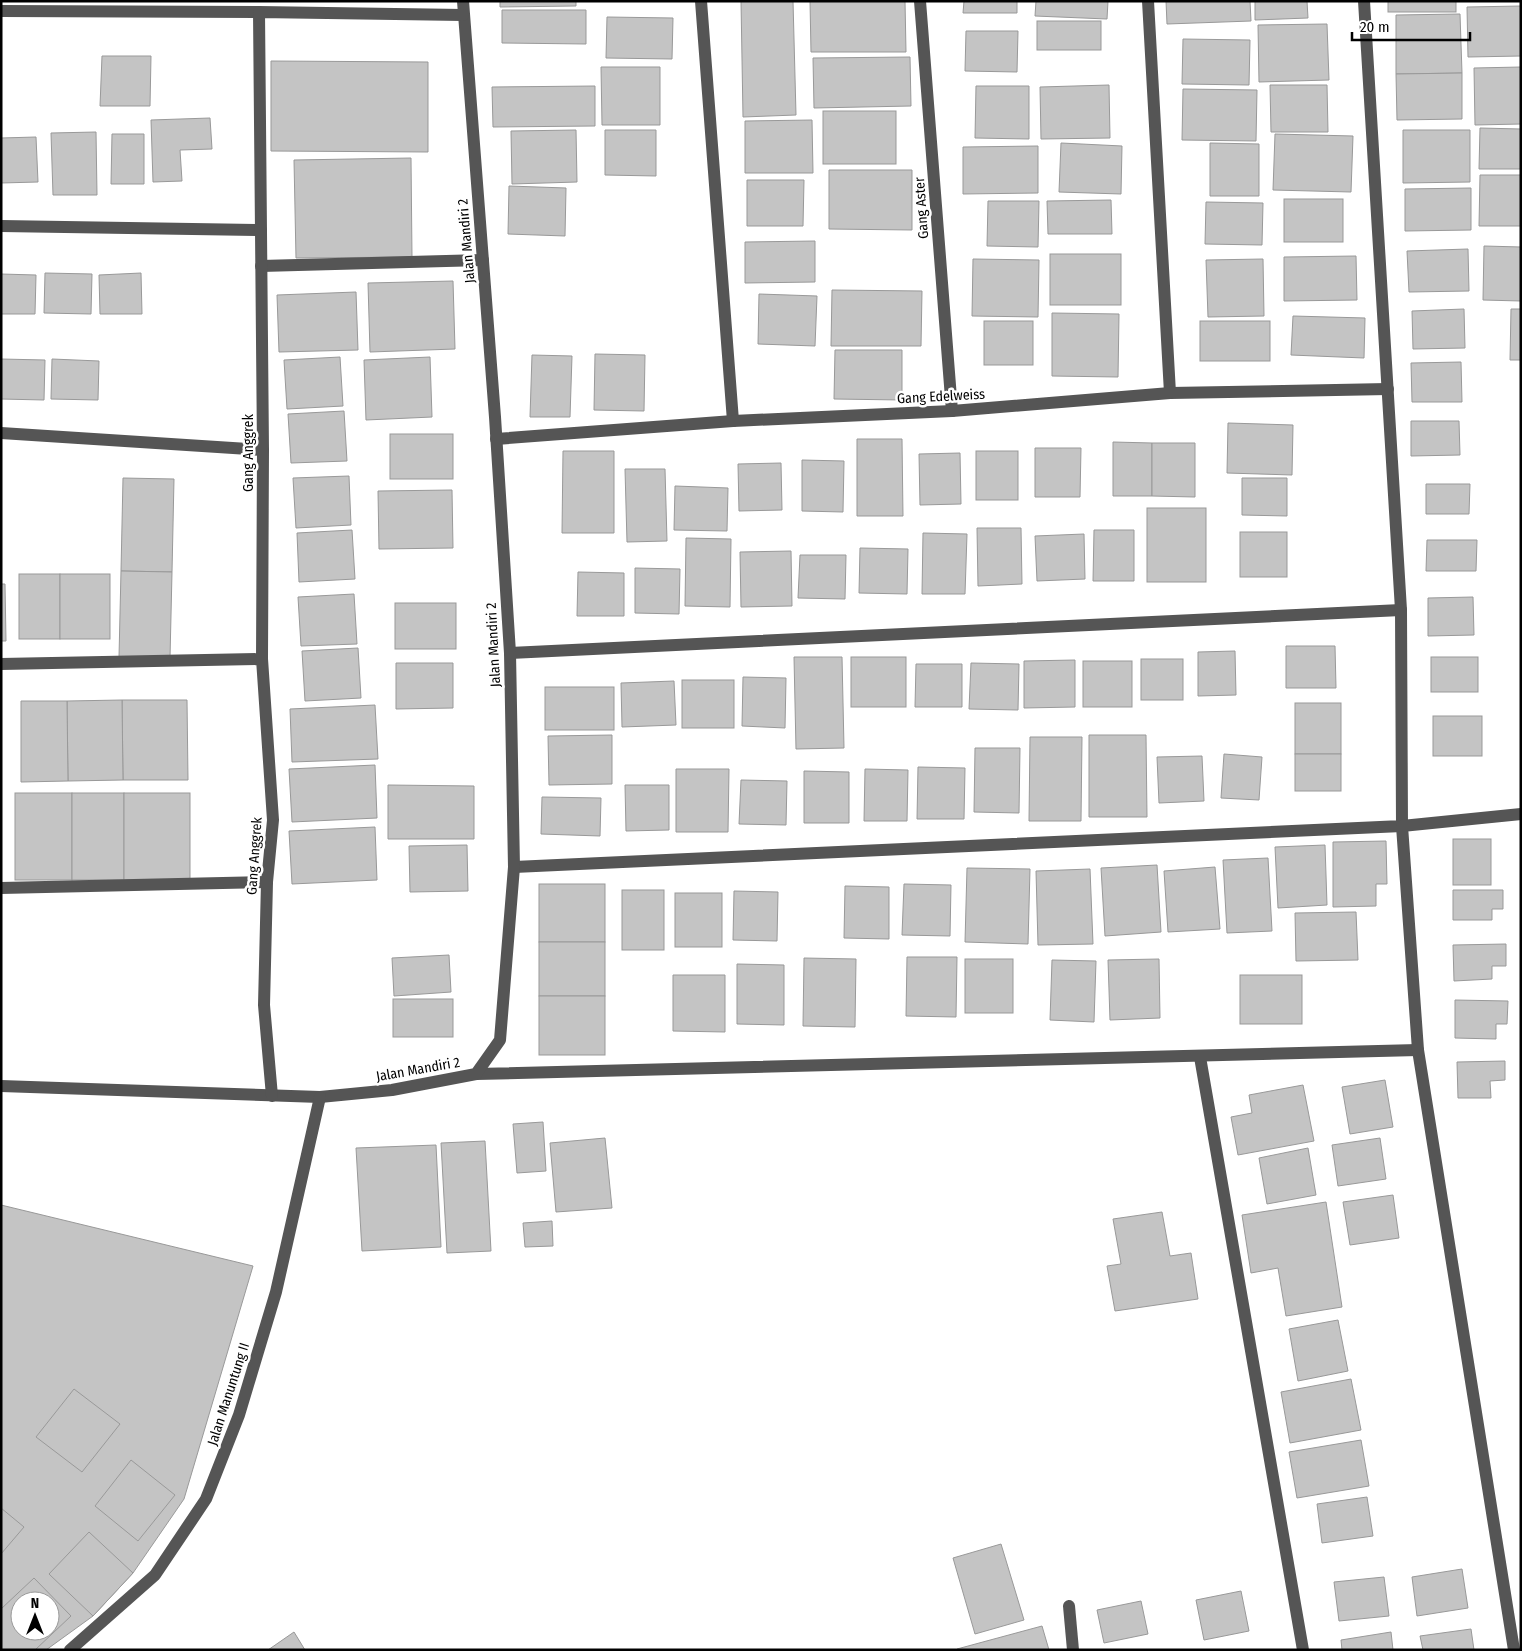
<svg xmlns="http://www.w3.org/2000/svg" width="1522" height="1651" viewBox="0 0 1522 1651" font-family="'Fira Sans Condensed',sans-serif">
	<rect width="100%" height="100%" fill="#fff"/>
	<!-- building -->
	<g fill="#c4c4c4" stroke="#999" fill-rule="evenodd">
		<path d="M500 1H576V6L500 7Z"/>
		<path d="M741 1H793L796 115 743 117Z"/>
		<path d="M810 1H905L906 52H811Z"/>
		<path d="M964 1H1017V13H963Z"/>
		<path d="M1036 1H1108L1107 19 1035 16Z"/>
		<path d="M1166 1H1250L1251 21 1167 24Z"/>
		<path d="M1255 1H1307L1308 18 1255 20Z"/>
		<rect x="1388" y="1" width="68" height="11"/>
		<path d="M1521 6V56L1468 57 1467 7Z"/>
		<path d="M502 10H586V44L502 43Z"/>
		<path d="M1460 14 1462 73 1396 74V15Z"/>
		<path d="M607 17 673 18 672 59 606 58Z"/>
		<rect x="1037" y="21" width="64" height="29"/>
		<path d="M1327 24 1329 80 1259 82 1258 25Z"/>
		<path d="M966 31H1018L1017 72 965 71Z"/>
		<path d="M1183 39 1250 40 1249 85 1182 84Z"/>
		<path d="M102 56H151L150 106H100Z"/>
		<path d="M910 57 911 106 814 108 813 58Z"/>
		<path d="M271 61 428 62V152L271 151Z"/>
		<path d="M601 67H660V125H602Z"/>
		<path d="M1521 67V124L1475 125 1474 68Z"/>
		<path d="M1462 73V119L1397 120 1396 74Z"/>
		<path d="M1109 85 1110 138 1041 139 1040 87Z"/>
		<path d="M1270 85H1327L1328 132H1271Z"/>
		<path d="M595 86V126L493 127 492 87Z"/>
		<path d="M976 86H1029V139L975 138Z"/>
		<path d="M1183 89 1257 90 1256 141 1182 140Z"/>
		<rect x="823" y="111" width="73" height="53"/>
		<path d="M210 118 212 149 180 150 182 181 153 182 151 120Z"/>
		<path d="M812 120 813 173H745V121Z"/>
		<path d="M1480 128 1521 129V169H1479Z"/>
		<path d="M576 130 577 182 512 184 511 131Z"/>
		<path d="M605 130H656V176L605 175Z"/>
		<path d="M1403 130H1470V182L1403 183Z"/>
		<path d="M96 132 97 195H53L51 133Z"/>
		<path d="M112 134H144V184H111Z"/>
		<path d="M1275 134 1353 136 1351 192 1273 190Z"/>
		<path d="M36 137 38 182 1 183V138Z"/>
		<path d="M1061 143 1122 146 1121 194 1059 192Z"/>
		<path d="M1210 143 1259 144V196H1210Z"/>
		<path d="M1038 146V193L963 194V147Z"/>
		<path d="M411 158 412 257 296 258 294 160Z"/>
		<path d="M829 170H912V230L829 229Z"/>
		<path d="M1480 175H1521V226H1479Z"/>
		<path d="M747 180H804L803 226H747Z"/>
		<path d="M509 186 566 188 565 236 508 234Z"/>
		<path d="M1471 188V230L1405 231V189Z"/>
		<rect x="1284" y="199" width="59" height="43"/>
		<path d="M1111 200 1112 234H1048L1047 201Z"/>
		<path d="M988 201H1039L1038 247 987 246Z"/>
		<path d="M1206 202 1263 203 1262 245 1205 244Z"/>
		<path d="M815 241V282L745 283V242Z"/>
		<path d="M1484 246 1521 247V301L1483 300Z"/>
		<path d="M1468 249 1469 291 1409 292 1407 251Z"/>
		<rect x="1050" y="254" width="71" height="51"/>
		<path d="M1356 256 1357 300 1284 301V257Z"/>
		<path d="M973 259 1039 260 1038 317 972 316Z"/>
		<path d="M1263 259 1264 316 1208 317 1206 260Z"/>
		<path d="M45 273 92 274 91 314 44 313Z"/>
		<path d="M141 273 142 314H100L99 275Z"/>
		<path d="M1 274 36 275 35 314H1Z"/>
		<path d="M453 281 455 349 370 352 368 283Z"/>
		<path d="M832 290 922 291 921 346H831Z"/>
		<path d="M356 292 358 350 279 352 277 295Z"/>
		<path d="M759 294 817 296 815 346 758 344Z"/>
		<path d="M1464 309 1465 348 1413 349 1412 311Z"/>
		<path d="M1511 309H1521V360H1510Z"/>
		<path d="M1052 313 1119 314 1118 377 1052 376Z"/>
		<path d="M1293 316 1365 318 1364 358 1291 355Z"/>
		<rect x="984" y="321" width="49" height="44"/>
		<rect x="1200" y="321" width="70" height="40"/>
		<path d="M835 350H902V400L834 399Z"/>
		<path d="M595 354 645 355 644 411 594 410Z"/>
		<path d="M532 355 572 356 570 417H530Z"/>
		<path d="M340 357 343 406 287 409 284 360Z"/>
		<path d="M430 357 432 417 366 420 364 360Z"/>
		<path d="M1 359 45 360 44 400 1 399Z"/>
		<path d="M52 359 99 361 98 400 51 399Z"/>
		<path d="M1461 362 1462 402H1412L1411 363Z"/>
		<path d="M344 411 347 461 291 463 288 414Z"/>
		<path d="M1411 421H1459L1460 455 1411 456Z"/>
		<path d="M1228 423 1293 425 1292 475 1227 473Z"/>
		<rect x="390" y="434" width="63" height="45"/>
		<path d="M857 439H902L903 516H857Z"/>
		<path d="M1113 442 1152 443V496H1113Z"/>
		<path d="M1152 443H1195V497L1152 496Z"/>
		<path d="M1035 448H1081L1080 497H1035Z"/>
		<path d="M563 451H614V533H562Z"/>
		<rect x="976" y="451" width="42" height="49"/>
		<path d="M960 453 961 504 920 505 919 454Z"/>
		<path d="M802 460 844 461 843 512 802 511Z"/>
		<path d="M781 463 782 510 739 511 738 464Z"/>
		<path d="M625 469H665L667 541 627 542Z"/>
		<path d="M349 476 351 525 296 528 293 478Z"/>
		<path d="M123 478 174 479 172 572 121 571Z"/>
		<path d="M1242 478H1287V516L1242 515Z"/>
		<path d="M1426 484H1470L1469 514H1426Z"/>
		<path d="M675 486 728 488 727 531 674 530Z"/>
		<path d="M452 490 453 548 379 549 378 491Z"/>
		<rect x="1147" y="508" width="59" height="74"/>
		<path d="M977 528H1021L1022 584 978 586Z"/>
		<path d="M352 530 355 579 299 582 297 533Z"/>
		<path d="M1094 530H1134V581H1093Z"/>
		<rect x="1240" y="532" width="47" height="45"/>
		<path d="M923 533 967 534 965 594H922Z"/>
		<path d="M1084 534 1085 579 1037 581 1035 536Z"/>
		<path d="M686 538 731 539 730 607 685 606Z"/>
		<path d="M1427 540H1477L1476 571H1426Z"/>
		<path d="M860 548 908 549 907 594 859 593Z"/>
		<path d="M791 551 792 606 741 607 740 552Z"/>
		<path d="M800 555H846L845 599 798 598Z"/>
		<path d="M635 568 680 569 679 614 635 613Z"/>
		<path d="M121 571 172 572 170 658 119 657Z"/>
		<path d="M578 572 624 573V616H577Z"/>
		<rect x="19" y="574" width="41" height="65"/>
		<rect x="60" y="574" width="50" height="65"/>
		<path d="M1 584H5L6 641H1Z"/>
		<path d="M354 594 357 644 301 646 298 597Z"/>
		<path d="M1473 597 1474 635 1428 636V598Z"/>
		<rect x="395" y="603" width="61" height="46"/>
		<path d="M1286 646H1335L1336 688H1286Z"/>
		<path d="M358 648 361 698 305 701 302 651Z"/>
		<path d="M1235 651 1236 695 1198 696V652Z"/>
		<path d="M794 657H842L844 748 796 749Z"/>
		<rect x="851" y="657" width="55" height="50"/>
		<rect x="1431" y="657" width="47" height="35"/>
		<rect x="1141" y="659" width="42" height="41"/>
		<path d="M1075 660V707L1024 708V661Z"/>
		<rect x="1083" y="661" width="49" height="46"/>
		<path d="M396 663H453V708L396 709Z"/>
		<path d="M971 663 1019 664 1018 710 969 709Z"/>
		<path d="M916 664H962V707H915Z"/>
		<path d="M743 677 786 678 785 728 742 726Z"/>
		<rect x="682" y="680" width="52" height="48"/>
		<path d="M674 681 676 725 622 727 621 683Z"/>
		<rect x="545" y="687" width="69" height="43"/>
		<path d="M122 700H187L188 780H123Z"/>
		<path d="M122 700 123 780 68 781 67 701Z"/>
		<path d="M21 701H67L68 781 21 782Z"/>
		<rect x="1295" y="703" width="46" height="51"/>
		<path d="M375 705 378 759 292 762 290 709Z"/>
		<rect x="1433" y="716" width="49" height="40"/>
		<path d="M612 735V784L549 785 548 736Z"/>
		<path d="M1089 735H1146L1147 817H1089Z"/>
		<path d="M1030 737H1082L1081 821H1029Z"/>
		<path d="M975 748H1020L1019 813 974 812Z"/>
		<path d="M1224 754 1262 757 1259 800 1221 798Z"/>
		<rect x="1295" y="754" width="46" height="37"/>
		<path d="M1202 756 1204 801 1159 803 1157 757Z"/>
		<path d="M375 765 377 818 292 822 289 769Z"/>
		<path d="M918 767 965 768 964 819H917Z"/>
		<path d="M676 769H729L728 832H676Z"/>
		<path d="M865 769 908 770 907 821H864Z"/>
		<path d="M804 771 849 772V823H804Z"/>
		<path d="M741 780 787 781 786 825 739 824Z"/>
		<path d="M388 785 474 786V839H388Z"/>
		<path d="M625 785H669V830L626 831Z"/>
		<rect x="15" y="793" width="57" height="87"/>
		<rect x="72" y="793" width="52" height="87"/>
		<rect x="124" y="793" width="66" height="87"/>
		<path d="M542 797 601 798 600 836 541 834Z"/>
		<path d="M375 827 377 880 292 884 289 831Z"/>
		<rect x="1453" y="839" width="38" height="46"/>
		<path d="M1386 841 1387 884H1376V906L1333 907V842Z"/>
		<path d="M467 845 468 891 410 892 409 846Z"/>
		<path d="M1325 845 1327 905 1278 908 1275 847Z"/>
		<path d="M1268 858 1272 931 1227 933 1223 860Z"/>
		<path d="M1157 865 1161 932 1105 936 1101 868Z"/>
		<path d="M1215 867 1220 929 1168 932 1164 871Z"/>
		<path d="M967 868 1030 869 1028 944 965 942Z"/>
		<path d="M1090 869 1093 944 1038 945 1036 871Z"/>
		<rect x="539" y="884" width="66" height="58"/>
		<path d="M904 884 951 885 950 936 902 935Z"/>
		<path d="M845 886 889 887V939L844 938Z"/>
		<rect x="622" y="890" width="42" height="60"/>
		<path d="M1453 890H1503V909H1492V920H1453Z"/>
		<path d="M734 891 778 892 777 941 733 940Z"/>
		<rect x="675" y="893" width="47" height="54"/>
		<path d="M1356 912 1358 960 1296 961 1295 913Z"/>
		<rect x="539" y="942" width="66" height="54"/>
		<path d="M1506 944V966H1492V979L1454 981 1453 945Z"/>
		<path d="M449 955 451 992 394 996 392 958Z"/>
		<path d="M907 957H957L956 1017 906 1016Z"/>
		<path d="M804 958 856 959 855 1027 803 1026Z"/>
		<rect x="965" y="959" width="48" height="54"/>
		<path d="M1159 959 1160 1018 1110 1020 1108 960Z"/>
		<path d="M1052 960 1096 961 1094 1022 1050 1020Z"/>
		<path d="M737 964 784 965V1025L737 1024Z"/>
		<path d="M673 975H725V1032L673 1031Z"/>
		<rect x="1240" y="975" width="62" height="49"/>
		<rect x="539" y="996" width="66" height="59"/>
		<rect x="393" y="999" width="60" height="38"/>
		<path d="M1455 1000 1508 1001 1507 1024H1496V1039L1455 1038Z"/>
		<path d="M1505 1061V1080L1490 1081 1491 1098H1458L1457 1062Z"/>
		<path d="M1385 1080 1393 1127 1350 1134 1342 1087Z"/>
		<path d="M1303 1085 1314 1141 1238 1155 1231 1117 1252 1113 1249 1095Z"/>
		<path d="M543 1122 546 1171 517 1173 513 1124Z"/>
		<path d="M605 1138 612 1208 556 1212 550 1143Z"/>
		<path d="M1380 1138 1386 1179 1338 1186 1332 1145Z"/>
		<path d="M485 1141 491 1251 447 1253 441 1143Z"/>
		<path d="M436 1145 441 1247 362 1251 356 1148Z"/>
		<path d="M1308 1148 1316 1195 1267 1204 1259 1158Z"/>
		<path d="M1393 1195 1399 1238 1350 1245 1343 1202Z"/>
		<path d="M1326 1202 1342 1307 1286 1316 1278 1268 1251 1273 1242 1215Z"/>
		<path d="M1 1205 253 1266 184 1499 133 1573 93 1616 46 1650H1ZM20 1601H50V1631H20Z"/>
		<path d="M1162 1212 1170 1256 1191 1253 1198 1299 1115 1311 1107 1266 1121 1264 1113 1219Z"/>
		<path d="M552 1221 553 1246 525 1247 523 1223Z"/>
		<path d="M1338 1320 1348 1371 1298 1381 1289 1329Z"/>
		<path d="M1351 1379 1361 1430 1290 1443 1281 1392Z"/>
		<path d="M74 1389 120 1424 82 1472 36 1437Z"/>
		<path d="M1361 1440 1369 1486 1297 1498 1289 1452Z"/>
		<path d="M131 1460 175 1495 138 1541 95 1506Z"/>
		<path d="M1367 1497 1373 1536 1322 1543 1317 1504Z"/>
		<path d="M1 1508 24 1527 1 1554Z"/>
		<path d="M89 1532 133 1573 93 1616 49 1574Z"/>
		<path d="M1001 1544 1024 1620 975 1634 953 1558Z"/>
		<path d="M1462 1569 1468 1608 1417 1616 1412 1577Z"/>
		<path d="M1384 1577 1389 1616 1339 1621 1334 1582Z"/>
		<path d="M34 1578 71 1616 35 1650H1V1609ZM20 1601H50V1631H20Z"/>
		<path d="M1241 1591 1249 1631 1204 1640 1196 1600Z"/>
		<path d="M1141 1601 1148 1634 1104 1643 1097 1610Z"/>
		<path d="M1042 1626 1049 1650H957V1649Z"/>
		<path d="M1471 1629 1474 1650H1423L1420 1636Z"/>
		<path d="M294 1632 305 1650H268Z"/>
		<path d="M1391 1632 1393 1650H1342L1341 1640Z"/>
	</g>
	<g fill="none" stroke-linecap="round" stroke-linejoin="round">
		<!-- minor -->
		<g stroke="#555" stroke-width="12">
			<path d="M701 1 733 421"/>
			<path d="M920 1 952 411"/>
			<path d="M1148 1 1170 393"/>
			<path d="M1 11 259 12"/>
			<path d="M1 226 261 230"/>
			<path d="M261 266 483 260"/>
			<path d="M1 433 263 450"/>
			<path d="M496 439 733 421 952 411 1170 393 1388 389"/>
			<path d="M510 653 1401 610"/>
			<path d="M1 664 262 659"/>
			<path d="M514 867 1402 826 1401 610 1364 1"/>
			<path d="M1 888 267 882"/>
			<path d="M1200 1057 1303 1650"/>
			<path d="M476 1074 1418 1050"/>
			<path d="M1 1086 320 1097 392 1090 476 1074 500 1040 514 867 510 653 495 417 463 1"/>
			<path d="M272 1096 264 1005 267 882 273 820 262 659 263 450 259 12 463 15"/>
			<path d="M1069 1606 1073 1650"/>
			<path d="M70 1650 155 1575 206 1499 239 1415 276 1292 320 1097"/>
			<path d="M1514 1650 1418 1050 1402 826 1521 814"/>
		</g>
	</g>
	<g text-anchor="middle" stroke-width="5" stroke-linejoin="round" paint-order="stroke">
		<!-- street labels -->
		<g font-size="14" fill="#000" stroke="#fff">
			<text transform="translate(921 208) rotate(-94)" y="5">Gang Aster</text>
			<text transform="translate(466 241) rotate(-95)" y="5">Jalan Mandiri 2</text>
			<text transform="translate(941 396) rotate(-3)" y="5">Gang Edelweiss</text>
			<text transform="translate(248 453) rotate(-90)" y="5">Gang Anggrek</text>
			<text transform="translate(493 645) rotate(-93)" y="5">Jalan Mandiri 2</text>
			<text transform="translate(254 856) rotate(-86)" y="5">Gang Anggrek</text>
			<text transform="translate(418 1069) rotate(-10)" y="5">Jalan Mandiri 2</text>
			<text transform="translate(228 1394) rotate(-72)" y="5">Jalan Manuntung II</text>
		</g>
	</g>
	<!-- border -->
	<rect width="1522" height="1651" fill="none" stroke="#000000" stroke-width="5"/>
	<!-- north arrow -->
	<g transform="translate(35 1616)"><circle r="24" fill="#ffffff" stroke="#999999"/>
	<path d="M0-4L9 19L0 12L-9 19Z" fill="#000000"/>
	<text y="-8" font-size="14" font-weight="bold" text-anchor="middle" fill="#000000">N</text>
	</g>
	<!-- scale -->
	<path d="M1352 32v8h118v-8" fill="none" stroke="#000000" stroke-width="2.5"/>
	<text x="1360" y="32" font-size="15" fill="#000000" stroke="#ffffff" stroke-width="4" paint-order="stroke">20 m</text>
</svg>
